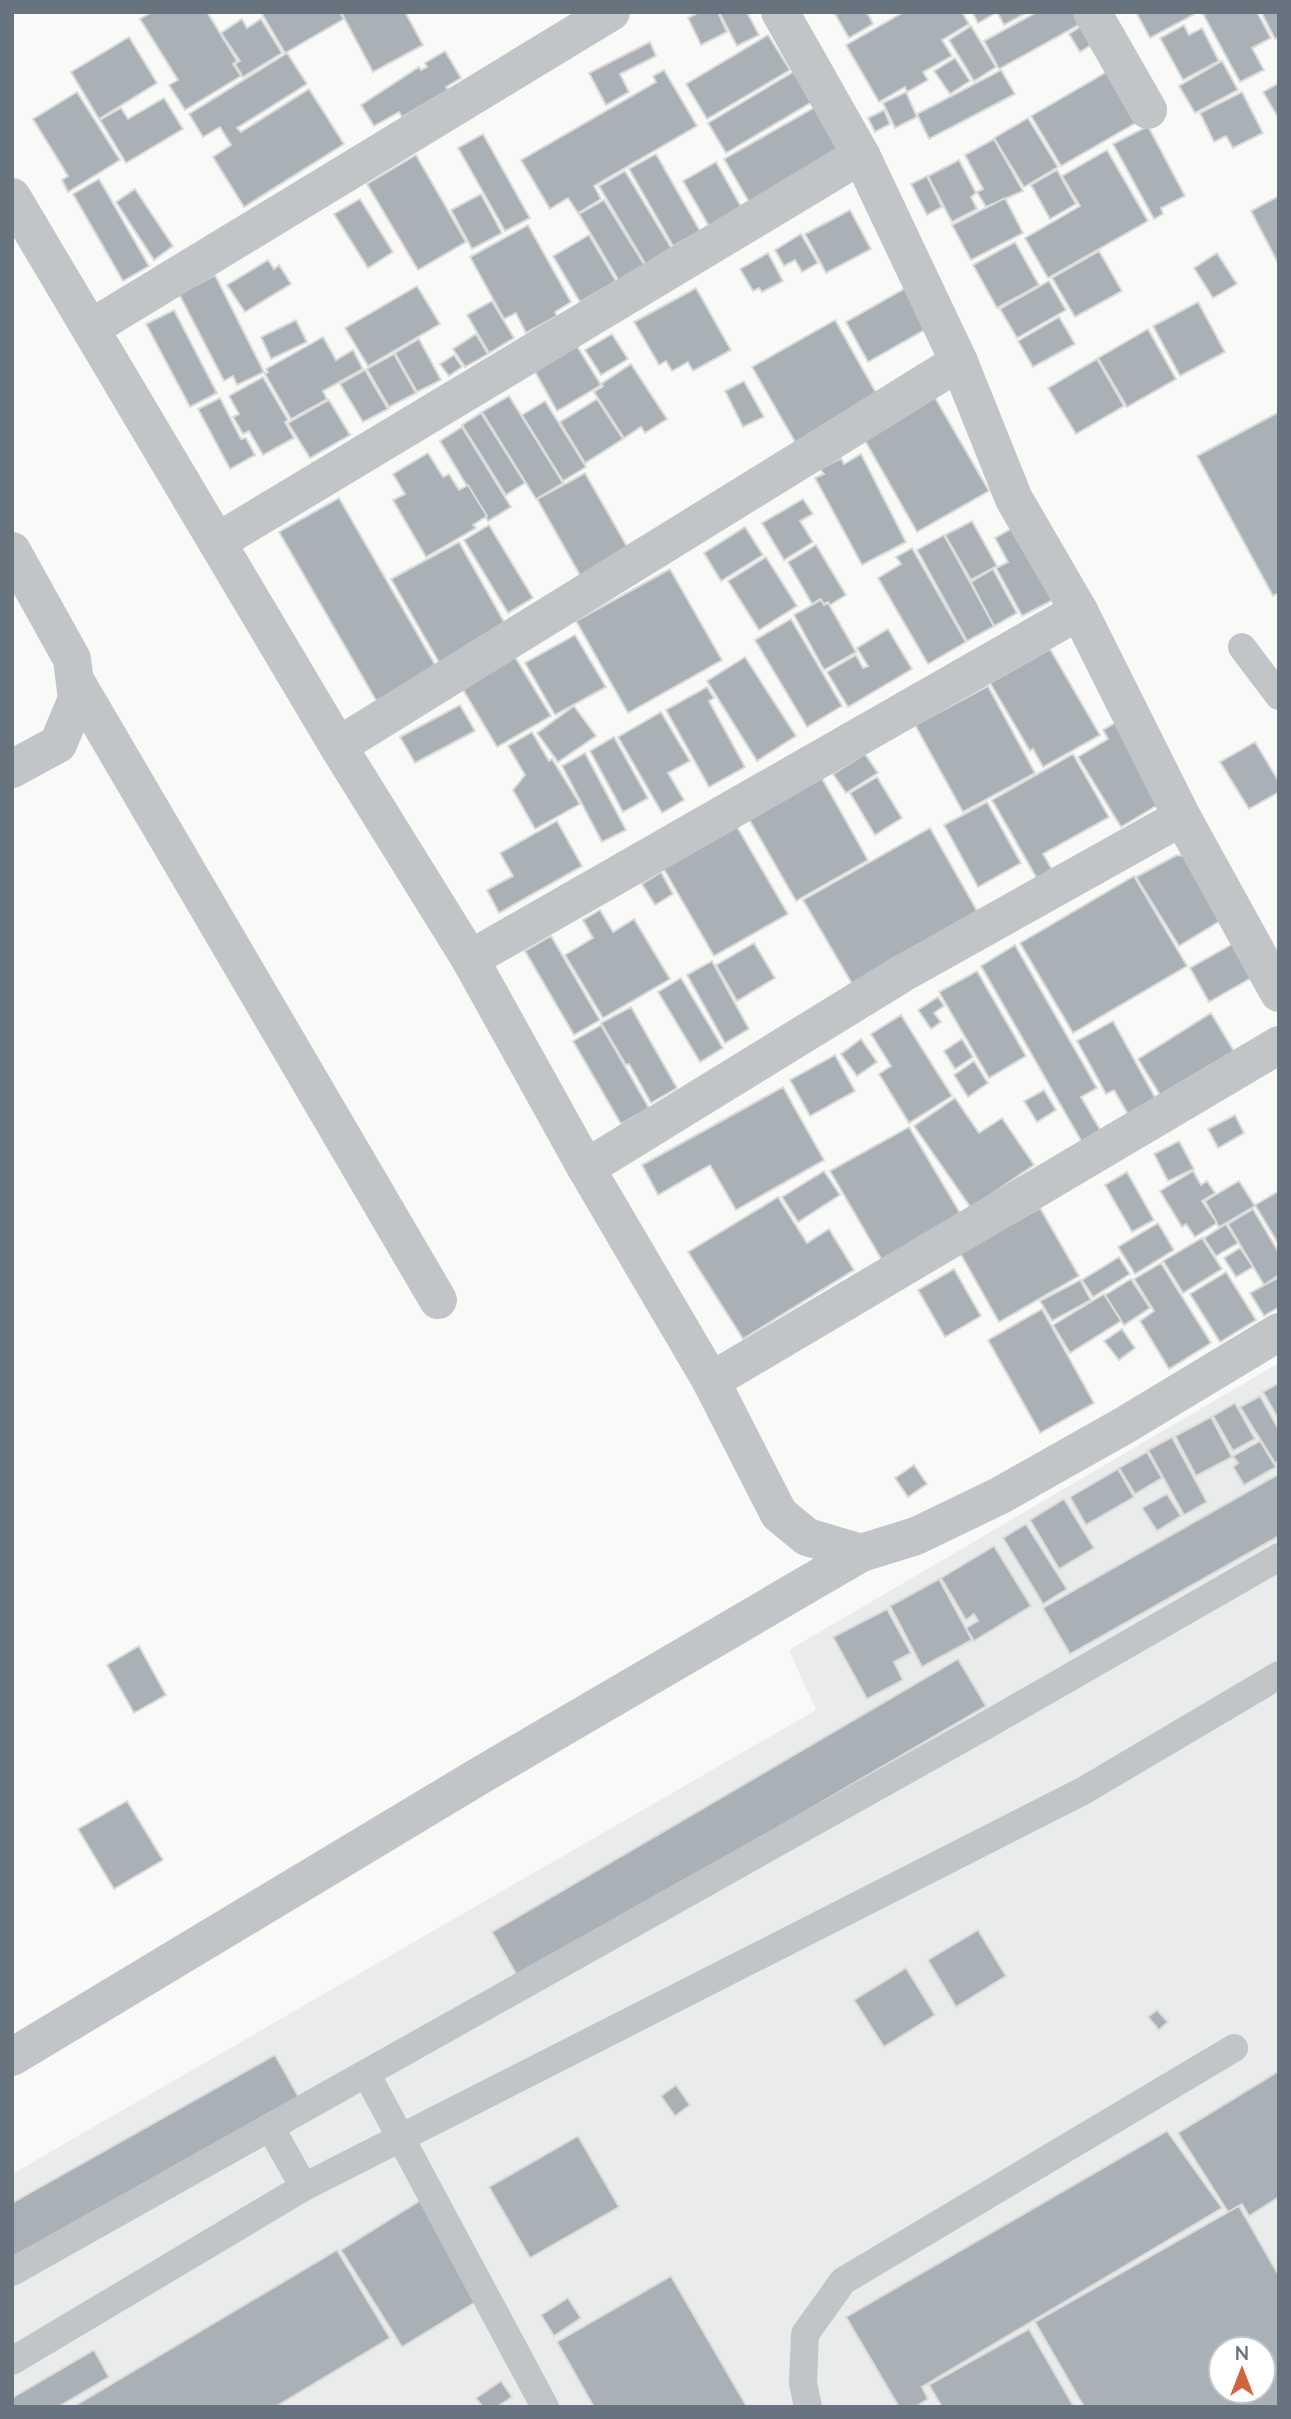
<svg xmlns="http://www.w3.org/2000/svg" width="1291" height="2419" viewBox="0 0 1291 2419" font-family="Mulish,sans-serif">
	<rect width="100%" height="100%" fill="#f9f9f7"/>
	<!-- built -->
	<path fill="#eaebeb" fill-rule="evenodd" d="M1279 1363V2407H12V2174L816 1710 789 1650ZM1221 2349H1263V2391H1221Z"/>
	<!-- building -->
	<g fill="#a9b0b6" stroke="#dbdbda" stroke-width="2" fill-rule="evenodd">
		<path d="M152 12H207L237 61 233 64 241 76 185 110 169 85 178 80 140 19Z"/>
		<path d="M265 12H340L344 19 285 53 262 14Z"/>
		<path d="M341 12H405L423 45 373 72Z"/>
		<path d="M699 12H718L727 32 701 45 688 18Z"/>
		<path d="M719 12H747L759 35 737 46Z"/>
		<path d="M834 12H867L873 24 849 38Z"/>
		<path d="M904 12H962L969 24 942 40 952 56 923 72 928 80 907 92 905 87 879 102 846 45Z"/>
		<path d="M972 12H996V13L978 23Z"/>
		<path d="M997 12H1028L1004 25Z"/>
		<path d="M1037 12H1088L1091 18 999 69 984 41Z"/>
		<path d="M1136 12H1195V14L1150 38Z"/>
		<path d="M1202 12H1257L1271 38 1252 48 1264 70 1240 82Z"/>
		<path d="M1261 12H1279V37L1275 39Z"/>
		<path d="M242 19 247 28 261 19 282 53 243 77 235 64 240 61 221 33Z"/>
		<path d="M1091 20 1102 38 1080 52 1069 34Z"/>
		<path d="M1184 25 1189 35 1202 28 1219 61 1183 80 1160 38Z"/>
		<path d="M971 26 996 67 974 81 949 40Z"/>
		<path d="M768 35 790 70 707 119 686 84Z"/>
		<path d="M129 37 157 83 99 119 71 72Z"/>
		<path d="M650 42 656 56 620 74 629 92 606 105 589 73Z"/>
		<path d="M445 51 461 78 446 87 448 90 402 117 399 112 374 126 361 105 419 67 421 70 427 67 425 63Z"/>
		<path d="M287 53 307 84 237 128 241 132 309 89 344 144 244 207 213 157 231 145 220 127 203 137 189 114Z"/>
		<path d="M955 58 970 81 950 94 934 71Z"/>
		<path d="M1222 61 1238 90 1195 113 1179 86Z"/>
		<path d="M1117 66 1146 117 1061 166 1031 116Z"/>
		<path d="M798 69 817 99 726 153 708 123Z"/>
		<path d="M664 70 697 126 594 186 601 199 578 213 568 198 550 209 521 160 656 82 653 76Z"/>
		<path d="M1001 70 1015 94 929 139 917 114Z"/>
		<path d="M1279 83V119L1263 92Z"/>
		<path d="M77 92 120 160 68 192 62 180 68 176 33 119Z"/>
		<path d="M906 92 917 117 895 128 883 103Z"/>
		<path d="M1242 92 1263 133 1233 148 1226 136 1214 142 1200 113Z"/>
		<path d="M164 98 183 129 126 163 100 120 121 108 128 119Z"/>
		<path d="M826 101 854 148 752 207 724 159Z"/>
		<path d="M884 110 890 124 875 132 868 118Z"/>
		<path d="M1028 118 1058 167 1024 187 994 138Z"/>
		<path d="M1148 126 1185 196 1161 208 1163 214 1154 219 1113 144Z"/>
		<path d="M483 134 530 218 505 231 458 148Z"/>
		<path d="M994 139 1023 191 986 207 977 192 983 189 965 155Z"/>
		<path d="M1107 150 1148 221 1048 278 1025 238 1080 206 1062 176Z"/>
		<path d="M656 154 700 231 673 246 629 169Z"/>
		<path d="M416 155 466 242 418 270 367 184Z"/>
		<path d="M959 160 976 193 971 197 977 209 952 222 928 176Z"/>
		<path d="M716 162 743 210 710 228 683 181Z"/>
		<path d="M1057 170 1076 204 1050 219 1031 185Z"/>
		<path d="M625 171 672 249 646 265 599 186Z"/>
		<path d="M927 176 942 207 927 215 911 184Z"/>
		<path d="M99 179 149 266 123 281 73 194Z"/>
		<path d="M135 189 173 246 154 260 116 202Z"/>
		<path d="M481 194 502 233 472 249 451 210Z"/>
		<path d="M1277 197 1279 200V265L1251 211Z"/>
		<path d="M1005 198 1023 233 971 260 952 225Z"/>
		<path d="M360 199 393 252 368 268 334 214Z"/>
		<path d="M604 200 645 266 619 281 579 214Z"/>
		<path d="M850 210 871 249 826 273 805 234Z"/>
		<path d="M528 225 571 302 555 312 557 316 526 333 516 313 504 319 470 257Z"/>
		<path d="M801 234 818 263 802 272 795 260 784 266 775 250Z"/>
		<path d="M589 235 616 281 580 302 553 256Z"/>
		<path d="M1015 242 1039 285 997 308 973 265Z"/>
		<path d="M1099 251 1122 291 1075 317 1052 278Z"/>
		<path d="M768 253 783 281 762 292 759 288 753 291 740 269Z"/>
		<path d="M1217 253 1237 284 1213 298 1194 268Z"/>
		<path d="M268 260 274 269 279 265 291 284 245 312 227 285Z"/>
		<path d="M215 275 264 372 237 385 233 376 224 381 179 294Z"/>
		<path d="M1049 281 1066 310 1017 338 1000 309Z"/>
		<path d="M911 285 933 325 868 362 846 322Z"/>
		<path d="M417 286 440 324 368 366 345 328Z"/>
		<path d="M696 288 731 350 693 371 688 362 672 371 666 361 659 365 634 322Z"/>
		<path d="M492 301 514 338 489 353 467 315Z"/>
		<path d="M1198 302 1225 352 1180 376 1153 326Z"/>
		<path d="M174 310 217 393 190 407 146 324Z"/>
		<path d="M1059 317 1075 344 1033 367 1018 341Z"/>
		<path d="M296 320 307 342 271 359 261 337Z"/>
		<path d="M835 320 884 407 802 454 752 367Z"/>
		<path d="M1148 329 1176 379 1127 407 1098 358Z"/>
		<path d="M476 334 488 354 465 367 453 349Z"/>
		<path d="M612 334 628 359 601 375 585 350Z"/>
		<path d="M323 337 336 360 353 350 363 369 323 391 327 399 291 419 265 374 268 372 266 369Z"/>
		<path d="M419 339 441 380 417 392 395 353Z"/>
		<path d="M575 343 601 385 557 411 533 368Z"/>
		<path d="M394 354 416 393 389 407 367 369Z"/>
		<path d="M454 355 462 367 449 376 440 364Z"/>
		<path d="M1097 359 1124 406 1076 434 1048 388Z"/>
		<path d="M631 364 667 419 645 433 641 427 624 438 594 392 603 386 601 384Z"/>
		<path d="M365 370 388 409 363 422 340 384Z"/>
		<path d="M263 377 288 420 285 422 294 438 263 455 249 431 243 434 233 417 239 414 229 396Z"/>
		<path d="M744 381 764 417 743 427 725 391Z"/>
		<path d="M509 396 563 483 536 499 482 412Z"/>
		<path d="M934 396 989 491 917 532 863 437Z"/>
		<path d="M220 398 241 439 246 438 255 455 230 469 198 409Z"/>
		<path d="M597 399 623 439 585 463 560 422Z"/>
		<path d="M329 400 350 435 310 458 288 423Z"/>
		<path d="M545 401 586 467 563 481 522 415Z"/>
		<path d="M1279 412V593L1273 596 1197 456Z"/>
		<path d="M481 413 525 483 506 495 462 425Z"/>
		<path d="M462 427 511 507 488 521 440 441Z"/>
		<path d="M428 453 443 477 449 474 459 490 468 485 487 516 473 525 476 528 426 557 393 500 405 494 393 474Z"/>
		<path d="M861 454 906 542 862 565 815 478 824 474 820 469 841 458 844 464Z"/>
		<path d="M585 473 633 557 585 584 537 499Z"/>
		<path d="M339 498 437 668 377 702 279 532Z"/>
		<path d="M803 499 813 514 800 521 813 542 784 560 762 523Z"/>
		<path d="M972 521 997 566 971 580 945 535Z"/>
		<path d="M489 525 533 598 508 613 464 540Z"/>
		<path d="M1018 525 1059 597 1022 616 996 568 1008 562 995 538Z"/>
		<path d="M745 527 763 555 721 581 704 553Z"/>
		<path d="M944 535 994 626 967 641 917 550Z"/>
		<path d="M459 542 507 627 440 664 391 579Z"/>
		<path d="M816 545 846 595 830 605 828 602 824 604 820 599 812 604 788 562Z"/>
		<path d="M912 548 966 642 928 664 878 578 901 564 896 557Z"/>
		<path d="M766 557 797 606 759 630 728 581Z"/>
		<path d="M670 569 722 660 628 713 576 621Z"/>
		<path d="M993 569 1017 613 994 626 971 582Z"/>
		<path d="M821 600 824 605 828 603 856 652 824 670 794 615Z"/>
		<path d="M791 619 842 706 807 727 755 640Z"/>
		<path d="M888 629 912 669 848 707 827 672 856 655 863 668 868 666 857 648Z"/>
		<path d="M575 635 606 687 555 715 525 663Z"/>
		<path d="M1050 649 1100 735 1043 767 1033 749 1030 751 990 683Z"/>
		<path d="M515 657 551 716 497 747 462 688Z"/>
		<path d="M745 657 796 736 757 761 707 681Z"/>
		<path d="M988 686 1035 773 963 812 915 725Z"/>
		<path d="M707 687 714 698 709 701 745 767 709 787 666 710Z"/>
		<path d="M460 705 475 731 415 763 400 737Z"/>
		<path d="M574 706 596 736 558 762 537 733Z"/>
		<path d="M661 712 690 761 668 773 684 800 662 813 618 737Z"/>
		<path d="M1124 718 1171 797 1121 827 1078 757 1108 739 1103 730Z"/>
		<path d="M532 732 549 761 552 759 580 804 535 829 513 790 525 775 508 746Z"/>
		<path d="M614 737 648 798 623 812 590 751Z"/>
		<path d="M1255 742 1279 782V792L1249 809 1220 762Z"/>
		<path d="M585 753 626 830 602 842 562 766Z"/>
		<path d="M865 754 878 773 846 793 833 774Z"/>
		<path d="M1073 754 1109 817 1043 854 1054 873 1039 882 992 800Z"/>
		<path d="M819 773 868 860 796 901 746 814Z"/>
		<path d="M877 777 902 818 875 835 850 793Z"/>
		<path d="M987 802 1021 863 978 887 944 825Z"/>
		<path d="M557 821 582 866 499 913 487 890 513 876 500 853Z"/>
		<path d="M736 825 788 914 714 956 662 866Z"/>
		<path d="M930 828 980 916 854 987 803 900Z"/>
		<path d="M1177 855 1200 859 1233 913 1179 946 1136 877Z"/>
		<path d="M661 872 673 894 655 905 642 884Z"/>
		<path d="M1134 876 1187 966 1073 1033 1020 943Z"/>
		<path d="M600 910 613 932 634 919 670 979 603 1018 565 955 593 938 583 920Z"/>
		<path d="M551 936 600 1020 574 1035 525 951Z"/>
		<path d="M1245 937 1265 970 1209 1002 1190 968Z"/>
		<path d="M754 943 775 978 737 1001 716 965Z"/>
		<path d="M1015 945 1097 1088 1081 1097 1102 1133 1083 1144 981 966Z"/>
		<path d="M712 961 749 1029 725 1043 687 975Z"/>
		<path d="M977 971 1026 1056 989 1078 939 992Z"/>
		<path d="M681 978 723 1048 700 1062 658 992Z"/>
		<path d="M938 997 944 1006 934 1013 941 1022 931 1029 918 1010Z"/>
		<path d="M631 1007 677 1088 651 1103 629 1064 626 1065 601 1023Z"/>
		<path d="M1211 1013 1235 1053 1162 1098 1138 1059Z"/>
		<path d="M901 1015 952 1096 909 1123 879 1074 891 1066 871 1034Z"/>
		<path d="M1113 1021 1157 1101 1129 1116 1114 1090 1106 1094 1077 1041Z"/>
		<path d="M601 1025 649 1108 621 1124 573 1041Z"/>
		<path d="M861 1039 877 1062 857 1076 841 1054Z"/>
		<path d="M962 1039 973 1057 955 1069 944 1051Z"/>
		<path d="M835 1055 855 1091 810 1116 790 1080Z"/>
		<path d="M974 1061 988 1083 968 1097 954 1075Z"/>
		<path d="M783 1087 824 1160 736 1210 710 1165 658 1195 642 1165Z"/>
		<path d="M1044 1090 1056 1110 1037 1122 1024 1101Z"/>
		<path d="M955 1098 979 1133 1002 1118 1034 1165 971 1208 914 1126Z"/>
		<path d="M1235 1115 1244 1133 1218 1148 1208 1129Z"/>
		<path d="M909 1127 966 1223 887 1269 830 1171Z"/>
		<path d="M1179 1141 1194 1169 1168 1181 1154 1154Z"/>
		<path d="M824 1171 840 1195 798 1222 782 1197Z"/>
		<path d="M1193 1171 1201 1185 1207 1181 1215 1193 1202 1201 1217 1223 1195 1237 1186 1224 1182 1227 1160 1191Z"/>
		<path d="M1127 1172 1154 1220 1132 1232 1105 1185Z"/>
		<path d="M1239 1181 1255 1206 1219 1227 1205 1201Z"/>
		<path d="M1279 1191V1245L1255 1205Z"/>
		<path d="M778 1197 807 1243 829 1229 854 1270 743 1339 688 1252Z"/>
		<path d="M1040 1208 1079 1276 999 1322 960 1253Z"/>
		<path d="M1253 1209 1279 1253V1275L1264 1285 1228 1224Z"/>
		<path d="M1158 1223 1174 1250 1135 1274 1118 1247Z"/>
		<path d="M1226 1224 1238 1243 1216 1256 1204 1238Z"/>
		<path d="M1202 1238 1222 1269 1183 1293 1163 1261Z"/>
		<path d="M1240 1248 1253 1267 1236 1277 1224 1258Z"/>
		<path d="M1119 1257 1130 1274 1093 1297 1082 1280Z"/>
		<path d="M1161 1263 1211 1343 1169 1369 1140 1321 1154 1311 1134 1279Z"/>
		<path d="M954 1269 981 1316 945 1337 918 1290Z"/>
		<path d="M1226 1272 1256 1320 1220 1342 1190 1294Z"/>
		<path d="M1279 1277V1307L1264 1316 1250 1293Z"/>
		<path d="M1131 1279 1150 1308 1124 1325 1105 1295Z"/>
		<path d="M1080 1280 1091 1300 1052 1321 1040 1301Z"/>
		<path d="M1104 1294 1121 1321 1070 1353 1053 1325Z"/>
		<path d="M1042 1309 1094 1403 1040 1433 988 1340Z"/>
		<path d="M1122 1329 1135 1348 1119 1360 1104 1341Z"/>
		<path d="M1279 1383V1420L1263 1392Z"/>
		<path d="M1260 1396 1279 1430V1461L1275 1463 1240 1407Z"/>
		<path d="M1235 1403 1255 1439 1233 1451 1213 1416Z"/>
		<path d="M1211 1417 1232 1457 1196 1476 1175 1436Z"/>
		<path d="M1172 1437 1207 1502 1184 1515 1148 1450Z"/>
		<path d="M1260 1441 1276 1467 1244 1485 1233 1467 1238 1463 1233 1456Z"/>
		<path d="M1147 1452 1162 1478 1135 1494 1119 1468Z"/>
		<path d="M914 1465 927 1484 908 1497 895 1478Z"/>
		<path d="M1118 1469 1134 1497 1086 1525 1070 1497Z"/>
		<path d="M1279 1474V1536L1070 1654 1043 1608Z"/>
		<path d="M1167 1494 1181 1516 1157 1531 1142 1508Z"/>
		<path d="M1064 1499 1094 1548 1059 1569 1030 1520Z"/>
		<path d="M1026 1524 1067 1589 1043 1604 1003 1538Z"/>
		<path d="M994 1546 1031 1606 974 1641 966 1628 978 1621 974 1614 966 1620 941 1578Z"/>
		<path d="M939 1579 972 1640 922 1667 890 1606Z"/>
		<path d="M887 1609 911 1653 894 1662 903 1680 867 1699 833 1637Z"/>
		<path d="M139 1646 166 1695 134 1713 107 1665Z"/>
		<path d="M958 1659 986 1706 519 1979 492 1932Z"/>
		<path d="M127 1801 163 1860 114 1889 78 1829Z"/>
		<path d="M978 1930 1006 1976 956 2007 928 1960Z"/>
		<path d="M906 1968 935 2015 884 2047 854 2000Z"/>
		<path d="M1157 2010 1168 2022 1159 2030 1148 2017Z"/>
		<path d="M275 2055 301 2101 12 2263V2203Z"/>
		<path d="M1279 2071V2197L1249 2216 1242 2204 1228 2212 1178 2133Z"/>
		<path d="M676 2085 690 2105 675 2116 661 2096Z"/>
		<path d="M1167 2131 1222 2208 922 2387 928 2399 915 2407H899L846 2317Z"/>
		<path d="M578 2136 619 2207 530 2258 489 2187Z"/>
		<path d="M421 2200 482 2298 402 2347 341 2250Z"/>
		<path d="M1239 2206 1279 2276V2407H1084L1035 2322ZM1221 2349H1263V2391H1221Z"/>
		<path d="M337 2250 390 2338 275 2407H73Z"/>
		<path d="M671 2276 747 2407H594L557 2342Z"/>
		<path d="M568 2298 581 2318 554 2336 541 2315Z"/>
		<path d="M1029 2329 1074 2407H942L929 2385Z"/>
		<path d="M94 2350 109 2377 58 2407H12V2398Z"/>
		<path d="M501 2381 512 2397 497 2407H483L476 2398Z"/>
	</g>
	<g fill="none" stroke-linecap="round" stroke-linejoin="round">
		<!-- lane -->
		<g stroke="#c1c5c8" stroke-width="28">
			<path d="M1242 647 1279 696"/>
			<path d="M367 2075 545 2407"/>
			<path d="M270 2127 304 2187"/>
			<path d="M12 2272 983 1727 1279 1557"/>
			<path d="M12 2361 304 2187 1083 1791 1279 1675"/>
			<path d="M808 2407 803 2383 805 2334 843 2281 1234 2048"/>
		</g>
		<!-- street -->
		<g stroke="#c1c5c8" stroke-width="38">
			<path d="M780 12 861 155 959 362 1014 499 1079 611 1182 817 1279 993"/>
			<path d="M1092 12 1148 110"/>
			<path d="M12 197 338 746 470 959 586 1168 711 1381 779 1514 807 1537 861 1553 916 1536 1001 1495 1125 1425 1279 1332"/>
			<path d="M91 328 611 12"/>
			<path d="M217 542 861 155"/>
			<path d="M12 551 72 659 77 699 58 744 12 769"/>
			<path d="M75 680 438 1300"/>
			<path d="M338 746 959 362"/>
			<path d="M470 959 1079 611"/>
			<path d="M586 1168 903 973 1182 817"/>
			<path d="M711 1381 1279 1045"/>
			<path d="M12 2057 481 1775 861 1553"/>
		</g>
	</g>
	<!-- border -->
	<rect width="1291" height="2419" fill="none" stroke="#67747f" stroke-width="28"/>
	<!-- north arrow -->
	<g transform="translate(1242 2370)"><circle r="33" fill="#ffffff" stroke="#c2c7cc" stroke-width="2"/>
	<path d="M0-5L12 26L0 18L-12 26Z" fill="#d1643f"/>
	<text y="-10" font-size="19" font-weight="bold" text-anchor="middle" fill="#67747f">N</text>
	</g>
</svg>
